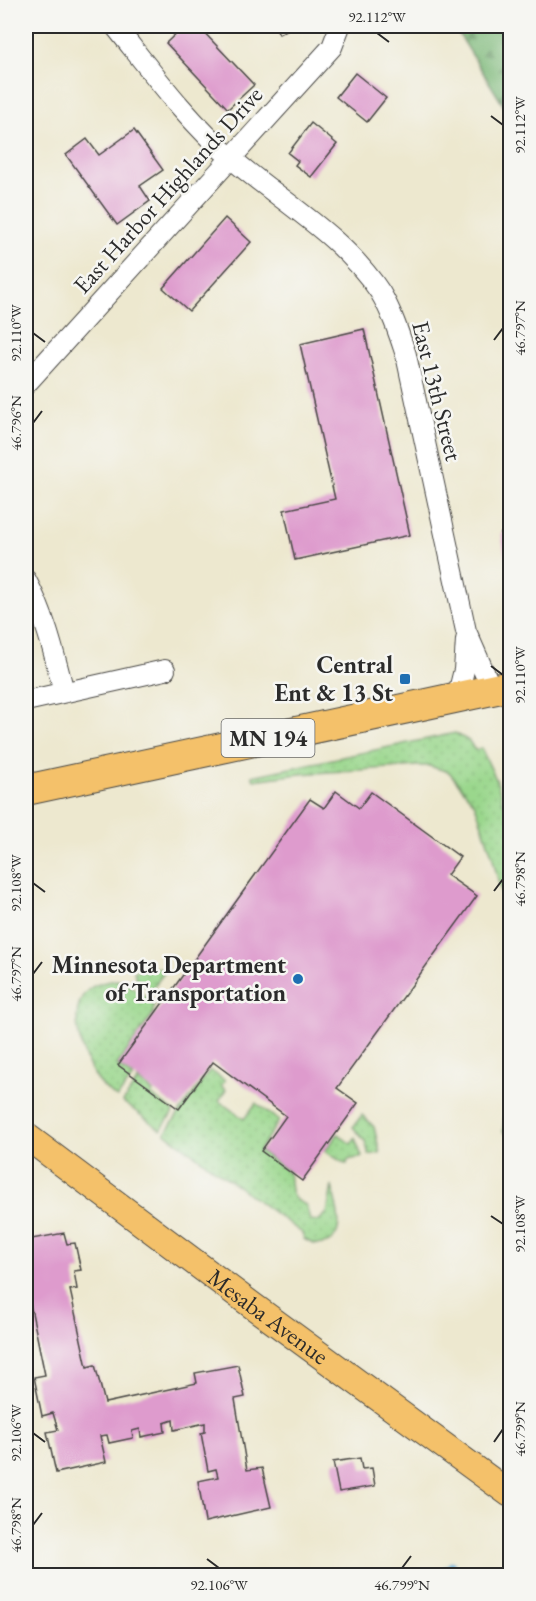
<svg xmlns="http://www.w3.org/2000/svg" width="536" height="1601" viewBox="0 0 536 1601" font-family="'EB Garamond',serif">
	<defs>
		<pattern id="grass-dots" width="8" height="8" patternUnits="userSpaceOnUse" patternTransform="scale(1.5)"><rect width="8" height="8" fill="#9ad78c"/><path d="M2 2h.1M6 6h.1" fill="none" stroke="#85b979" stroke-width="1.8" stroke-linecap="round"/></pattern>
		<pattern id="forest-firs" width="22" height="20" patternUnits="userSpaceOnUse" patternTransform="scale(1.5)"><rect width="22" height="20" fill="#7bb878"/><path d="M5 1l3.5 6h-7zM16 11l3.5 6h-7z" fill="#659663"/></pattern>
	</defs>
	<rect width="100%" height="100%" fill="#f6f6f2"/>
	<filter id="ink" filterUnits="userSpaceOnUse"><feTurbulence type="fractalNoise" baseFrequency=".0167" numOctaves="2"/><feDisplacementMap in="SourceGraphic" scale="12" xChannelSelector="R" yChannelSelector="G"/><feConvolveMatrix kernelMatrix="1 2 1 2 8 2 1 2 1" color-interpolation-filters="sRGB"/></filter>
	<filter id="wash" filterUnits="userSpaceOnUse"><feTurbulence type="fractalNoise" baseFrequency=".008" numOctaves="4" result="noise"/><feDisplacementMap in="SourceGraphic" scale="24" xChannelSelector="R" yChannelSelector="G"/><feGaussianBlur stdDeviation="1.35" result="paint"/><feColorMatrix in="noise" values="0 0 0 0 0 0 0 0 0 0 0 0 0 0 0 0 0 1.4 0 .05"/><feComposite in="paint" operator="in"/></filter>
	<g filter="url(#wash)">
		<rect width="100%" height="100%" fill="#ede8cf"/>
		<!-- grass -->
		<g fill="url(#grass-dots)" stroke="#62815c" stroke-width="1.5">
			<path d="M455 733 469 741 475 750 481 748 496 779 510 824V944L503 901 492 855 475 804 449 772 429 766H418L300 774 254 780 252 776Z"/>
			<path d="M154 968 163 969 164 973 151 990 136 979 134 971Z"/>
			<path d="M117 980 128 984 154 1003 153 1014 117 1065 133 1077 117 1098C109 1092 102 1087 97 1079 83 1059 66 1011 87 991 95 983 107 982 117 980Z"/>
			<path d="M210 1070 225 1081 221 1086 226 1090 219 1101 244 1119 256 1103 279 1121 259 1150 289 1172C292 1190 287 1198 306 1205L310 1220 318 1221 327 1213 332 1186C335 1203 348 1234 327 1243 318 1246 312 1244 304 1239L302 1233 165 1133Z"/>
			<path d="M510 1070V1138L503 1131Z"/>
			<path d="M138 1080 153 1092 151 1095 174 1111 161 1130 123 1102Z"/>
			<path d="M362 1115 374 1127 380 1153 369 1155 365 1141 353 1127Z"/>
			<path d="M338 1134 351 1144 355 1138 362 1157 348 1160 347 1164H345L325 1151Z"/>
		</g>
		<!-- forest -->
		<path fill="url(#forest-firs)" stroke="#537252" stroke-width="1.5" d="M454 26H510V116Z"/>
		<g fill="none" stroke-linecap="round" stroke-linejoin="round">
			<!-- stream -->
			<path stroke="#5cacd6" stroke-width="6" d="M438 1576 452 1564"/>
		</g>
		<g id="blocks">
			<!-- building -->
			<g fill="#de9bcd">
				<path d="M184 26H198L254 85 228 109 166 43Z"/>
				<path d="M275 26H294L279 34Z"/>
				<path d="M355 73 386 98 367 122 336 97Z"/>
				<path d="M311 123 337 144 311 177 295 165 298 161 288 153Z"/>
				<path d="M134 130 163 170 140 186 150 201 117 225 66 155 87 139 99 155Z"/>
				<path d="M225 218 251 242 189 311 163 288Z"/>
				<path d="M364 329 410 535 295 560 284 510 335 499 300 344Z"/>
				<path d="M510 531V577H509L501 533Z"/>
				<path d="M336 791 359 808 371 792 460 857 447 875 477 896 337 1088 358 1103 302 1181 261 1151 286 1116 213 1062 179 1109 118 1065 310 799 324 808Z"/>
				<path d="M64 1233 67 1244 75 1243 81 1270 74 1271 77 1289 70 1290 87 1367 95 1365 105 1403 197 1383 195 1373 238 1365 245 1397 235 1399 247 1470 262 1468 271 1507 205 1522 198 1481 218 1477 216 1469 208 1471 201 1433 205 1432V1423L174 1430 173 1420 164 1423 165 1432 141 1437 140 1429 132 1431 133 1438 109 1443 107 1435 100 1436 106 1462 56 1473 47 1432 58 1430 53 1413 42 1416 34 1377 45 1375 26 1284V1240Z"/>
				<path d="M360 1458 362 1469 372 1468 375 1486 339 1492 333 1462Z"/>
			</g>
		</g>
	</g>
	<g filter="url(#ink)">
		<use href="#blocks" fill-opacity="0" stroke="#484744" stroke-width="1.5"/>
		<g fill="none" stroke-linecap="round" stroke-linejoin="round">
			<!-- minor casing -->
			<g stroke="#484744" stroke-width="22">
				<g id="minor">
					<path d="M115 26C152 72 187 120 232 159 282 202 343 236 380 292 392 312 399 334 406 355L466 631 492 690"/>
					<path d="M26 384 332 47 340 26"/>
					<path d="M26 580C45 615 54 653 64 692"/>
					<path d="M457 698 464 670 466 640"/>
					<path d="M26 701 165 670"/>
					<path d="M26 1574 27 1576"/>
				</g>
			</g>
			<!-- major casing -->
			<g stroke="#484744" stroke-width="28">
				<g id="major">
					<path id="s1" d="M26 1136 253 1306 510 1494"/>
				</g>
			</g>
			<!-- highway casing -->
			<g stroke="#484744" stroke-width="32">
				<path id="highway" d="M26 790 510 686"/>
			</g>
			<!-- minor -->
			<use href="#minor" stroke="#fff" stroke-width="20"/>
			<!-- major -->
			<use href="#major" stroke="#f4c16a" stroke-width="26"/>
			<!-- highway -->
			<use href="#highway" stroke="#f4c16a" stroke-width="30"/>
		</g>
	</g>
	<!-- ticks -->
	<path fill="none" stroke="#2b2b2b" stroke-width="2" d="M377 33 389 42M491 116 503 125M33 333 45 342M494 340 503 328M33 423 42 411M491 666 503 675M33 883 45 892M494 891 503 879M33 974 42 962M491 1216 503 1224M33 1433 45 1442M494 1442 503 1429M33 1525 42 1513M207 1559 219 1568M402 1568 411 1556"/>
	<!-- markers -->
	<g fill="#1f6fb2" stroke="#f6f6f2" stroke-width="2">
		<rect x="399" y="673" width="12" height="12" rx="3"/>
		<circle cx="298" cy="979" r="6"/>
	</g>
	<g text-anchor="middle" stroke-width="5" stroke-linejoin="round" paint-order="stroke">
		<!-- shield labels -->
		<rect fill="#f6f6f2" stroke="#686867" stroke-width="1.5" x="221.5" y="719" width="93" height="38" rx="4.5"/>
		<g font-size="22" font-weight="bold" fill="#2b2b2b">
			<text x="268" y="746">MN 194</text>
		</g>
		<!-- street labels -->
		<g font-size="24" fill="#2b2b2b" stroke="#f6f6f2">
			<text transform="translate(168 190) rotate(-48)" y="8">East Harbor Highlands Drive</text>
			<text transform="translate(437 391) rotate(76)" y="8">East 13th Street</text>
			<text dy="8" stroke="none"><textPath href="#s1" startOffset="302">Mesaba Avenue</textPath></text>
		</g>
		<!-- poi labels -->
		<g font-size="24" font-weight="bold" fill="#2b2b2b" stroke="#f6f6f2" text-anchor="end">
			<text x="393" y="673">Central<tspan x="393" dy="28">Ent &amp; 13 St</tspan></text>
			<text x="286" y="973">Minnesota Department<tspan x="286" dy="28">of Transportation</tspan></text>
		</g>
	</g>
	<!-- margin -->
	<rect width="536" height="1601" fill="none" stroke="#f6f6f2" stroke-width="66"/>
	<rect x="33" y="33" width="470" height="1535" fill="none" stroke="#2b2b2b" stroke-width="2"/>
	<g font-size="15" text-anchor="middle" fill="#2b2b2b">
		<text x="377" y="22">92.112°W</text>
		<text transform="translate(520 125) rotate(-90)" y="5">92.112°W</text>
		<text transform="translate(520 328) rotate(-90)" y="5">46.797°N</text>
		<text transform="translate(16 333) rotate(-90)" y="5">92.110°W</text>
		<text transform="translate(16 423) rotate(-90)" y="5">46.796°N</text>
		<text transform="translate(520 675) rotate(-90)" y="5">92.110°W</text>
		<text transform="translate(520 879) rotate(-90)" y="5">46.798°N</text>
		<text transform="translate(16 883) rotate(-90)" y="5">92.108°W</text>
		<text transform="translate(16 974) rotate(-90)" y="5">46.797°N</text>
		<text transform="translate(520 1224) rotate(-90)" y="5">92.108°W</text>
		<text transform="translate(520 1429) rotate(-90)" y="5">46.799°N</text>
		<text transform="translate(16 1433) rotate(-90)" y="5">92.106°W</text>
		<text transform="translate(16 1525) rotate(-90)" y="5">46.798°N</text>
		<text x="219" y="1590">92.106°W</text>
		<text x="402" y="1590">46.799°N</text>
	</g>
</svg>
